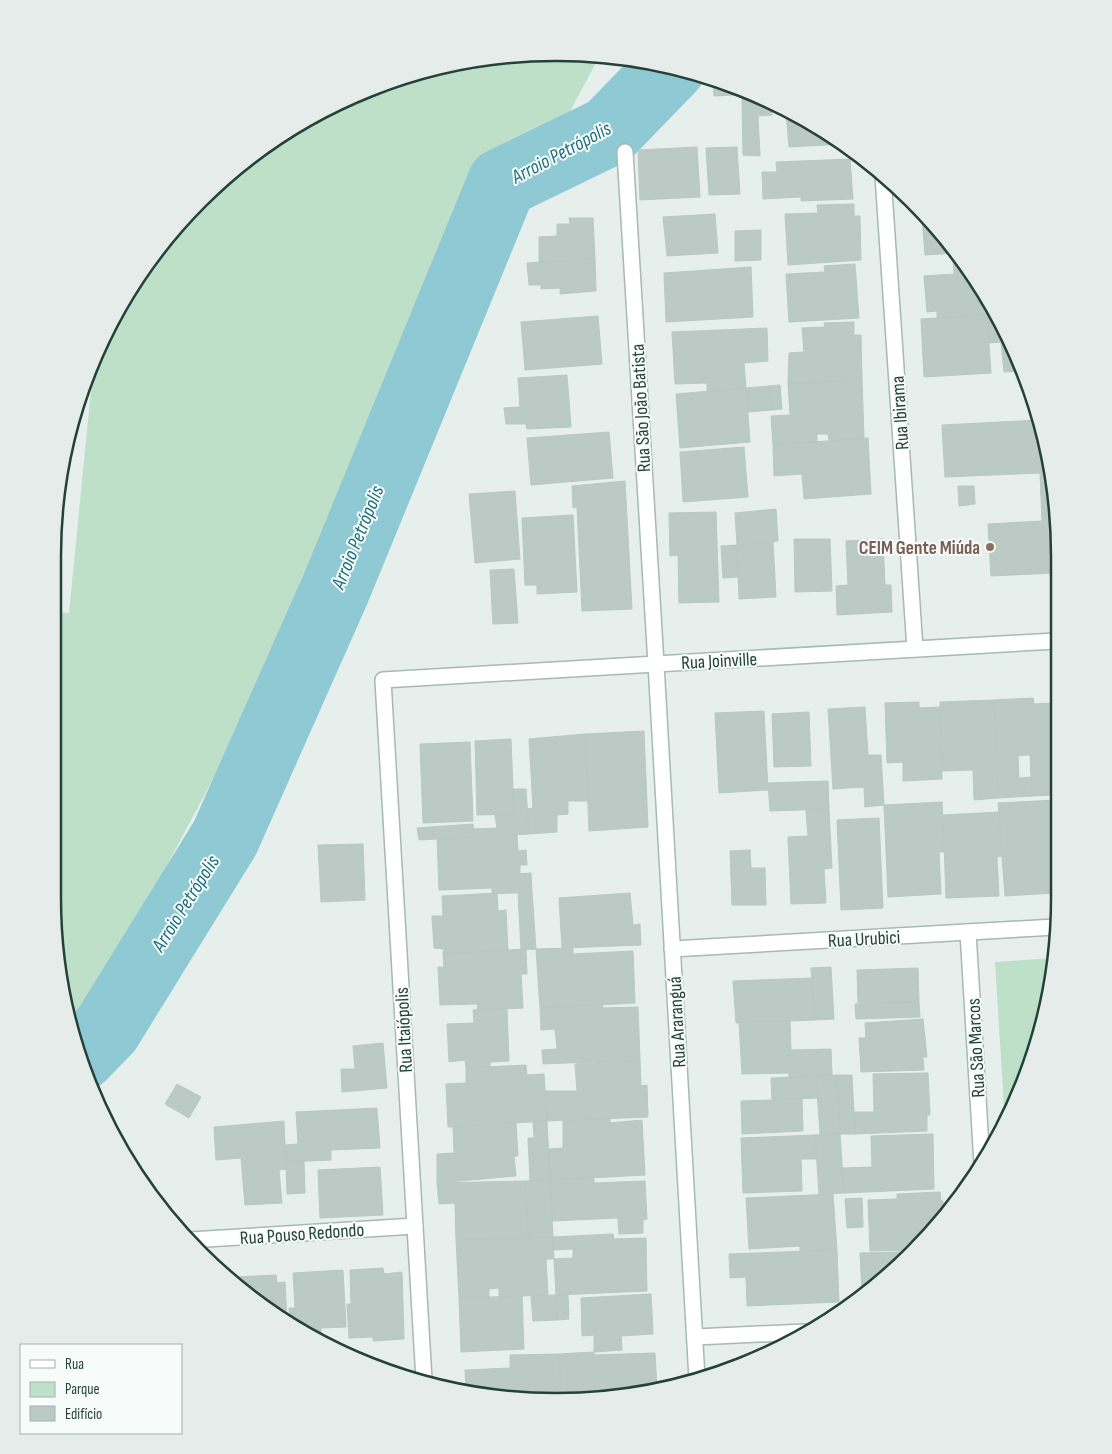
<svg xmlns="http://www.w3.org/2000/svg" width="1112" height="1454" viewBox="0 0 1112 1454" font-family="'Sofia Sans Condensed',sans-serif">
	<rect width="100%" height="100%" fill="#e6efeb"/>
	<!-- green -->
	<g fill="#bfe0c8">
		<path d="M556 53 599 57 74 1039 70 1029 53 898V612L69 613 94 360 105 333 156 250 200 200 276 138 363 91 457 62Z"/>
		<path d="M1055 958 1033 1060 1005 1122 995 962Z"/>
	</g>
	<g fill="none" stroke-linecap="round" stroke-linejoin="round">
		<!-- river -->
		<path stroke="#8ec9d4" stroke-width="70" d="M81 1056 107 1029 225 838 336 588 502 183 609 131 671 67"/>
	</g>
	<!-- building -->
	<g fill="#bbcac4" stroke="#b8c9c2">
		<path d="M713 80 748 91 755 94 714 96Z"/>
		<path d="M761 98 770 102 772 115 758 116 760 156 743 155 742 99Z"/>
		<path d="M786 111 835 137 844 144 789 147Z"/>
		<path d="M697 147 700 197 640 200 638 150Z"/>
		<path d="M737 147 740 194 709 195 706 148Z"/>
		<path d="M850 159 853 199 801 201V197L763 199 762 172H777L776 162Z"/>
		<path d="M854 204V216H860L861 260 788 265 785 214 818 213 817 205Z"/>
		<path d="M715 214 718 253 667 256 663 217Z"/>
		<path d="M922 217 925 216 956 253 925 255Z"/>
		<path d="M569 218H593L595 259 539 263V237L557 236V224H570Z"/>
		<path d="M761 230V260L735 261V231Z"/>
		<path d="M953 258H960L974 276 986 298 987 315 937 318V311L927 312 924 276 954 274Z"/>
		<path d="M595 259 596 291 560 294V288L541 289V285H529L527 263Z"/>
		<path d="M855 264 859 318 789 322 786 274 825 272 824 266Z"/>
		<path d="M751 267 753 317 666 322 664 273Z"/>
		<path d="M993 314 1021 370V371L1004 372 1001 342 989 343 987 315Z"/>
		<path d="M987 315 991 373 924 377 921 319Z"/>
		<path d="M598 316 602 364 525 370 521 322Z"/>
		<path d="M854 322V335H861L862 379 788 384 789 353 804 352 802 328 825 327 824 323Z"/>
		<path d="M767 328 768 361 744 363 746 388 707 391V383L675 384 672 332Z"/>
		<path d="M567 375 571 427 527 429 526 424H506L504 408 520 407 518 378Z"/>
		<path d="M862 379 864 438 829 441 828 434H817V442L773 445 771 416 790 415 788 384Z"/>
		<path d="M780 385 782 409 772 410 769 386Z"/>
		<path d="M769 386 772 410 748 412 746 388Z"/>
		<path d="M746 388 750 442 680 448 676 394Z"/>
		<path d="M1039 420 1055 491V573L991 576 988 524 1042 521 1040 473 945 477 942 425Z"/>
		<path d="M609 432 613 478 531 485 527 438Z"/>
		<path d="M868 438 871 494 804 499 802 474 774 476 773 445Z"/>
		<path d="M744 447 748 497 683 502 680 452Z"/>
		<path d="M625 481 632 609 582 611 577 507 573 508 572 486Z"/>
		<path d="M958 486H974L975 504 959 506Z"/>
		<path d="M515 491 520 559 475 563 469 494Z"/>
		<path d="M776 509 778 541 737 545 735 513Z"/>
		<path d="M716 512 719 602 679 603 678 555 670 556 669 513Z"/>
		<path d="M573 515 577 592 537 594V585H525L522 518Z"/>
		<path d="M794 539H830L832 591 795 592Z"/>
		<path d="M883 539 885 585H891L892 612 837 615 836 586 848 585 846 541Z"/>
		<path d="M773 542 776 597 739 599 737 545Z"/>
		<path d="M737 545 738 577 723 578 721 546Z"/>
		<path d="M514 569 518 623 493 624 490 570Z"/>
		<path d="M1033 698 1034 704 1051 703 1055 795 1032 796 1030 755 997 756 994 700Z"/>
		<path d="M994 700 998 798 974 800 973 770 942 771 940 702Z"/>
		<path d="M919 702V708L940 707 942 779 903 781V762L887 763 885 703Z"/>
		<path d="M1055 702V772H1054L1051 703Z"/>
		<path d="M865 707 868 755H881L884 805 865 807 864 787 833 789 828 709Z"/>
		<path d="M764 711 768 790 719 793 715 713Z"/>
		<path d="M809 712 811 766 774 767 772 714Z"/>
		<path d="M644 731 648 827 589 831 585 734Z"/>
		<path d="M585 734 588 801H568V814L557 815V832L529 834 527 809 533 808 529 739Z"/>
		<path d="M511 739 514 814 477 815 475 741Z"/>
		<path d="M470 742 473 821 423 823 420 744Z"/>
		<path d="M1018 755 1019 778 1031 777 1032 796 998 798 997 756Z"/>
		<path d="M828 781 829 809 770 811 768 783Z"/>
		<path d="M513 789H526L529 834 474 837 473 829 497 828 495 815 514 814Z"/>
		<path d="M1055 800V893L1005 896 998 803Z"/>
		<path d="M942 802 944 852H939L941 894 888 897 884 805Z"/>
		<path d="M829 809 832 868 824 869 826 903 791 904 788 837 808 836 806 810Z"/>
		<path d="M999 812 1002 856 997 857 999 896 946 898 943 815Z"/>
		<path d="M879 818 883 908 841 910 837 820Z"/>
		<path d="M473 824 474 837 419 840 417 828Z"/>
		<path d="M517 835 518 851 526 850 527 865H520V874L531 873 532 892 492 894V888L439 890 437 839Z"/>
		<path d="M363 844 365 900 321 902 318 845Z"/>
		<path d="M750 850 751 868H765L766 905H732L730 851Z"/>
		<path d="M532 892 536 949 521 950 518 893Z"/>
		<path d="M497 893 498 911 506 910 508 950 443 954 444 949 434 948 432 916H443L442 896Z"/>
		<path d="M630 893 633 925 640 924 641 945 562 948 559 898Z"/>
		<path d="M573 948V954L633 951 635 1003 540 1008 536 949Z"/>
		<path d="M526 949 527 974H521L523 1008 477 1010 478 1004 440 1005 438 967H444L443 954Z"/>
		<path d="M831 967 834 1019 815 1020 811 968Z"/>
		<path d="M918 968 919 1002 858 1003 857 970Z"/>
		<path d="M812 978 815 1020 736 1023 733 981Z"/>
		<path d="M919 1002 920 1017 856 1019 855 1004Z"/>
		<path d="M602 1004 603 1008 638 1007 640 1060 543 1064 542 1050 557 1049 555 1029 541 1030 540 1008Z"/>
		<path d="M507 1009 509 1061 490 1062V1067L466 1068 465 1060 449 1062 447 1024 474 1023 473 1010Z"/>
		<path d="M923 1019 927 1057H923L924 1070 861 1072 859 1038H866L865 1023Z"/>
		<path d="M790 1021 791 1050 831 1049 832 1075 789 1077V1073L742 1074 739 1022Z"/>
		<path d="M383 1043 387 1088 342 1092 341 1069H355L353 1046Z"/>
		<path d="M640 1060 641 1086 647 1085 648 1117 547 1121 545 1091H577L575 1064Z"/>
		<path d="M526 1065 527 1075 544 1074 547 1121 448 1127 446 1084 466 1083V1068Z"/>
		<path d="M928 1073 930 1115H927V1131L855 1134 854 1112H874L873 1074Z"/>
		<path d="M837 1075 840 1134 820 1135 816 1076Z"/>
		<path d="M837 1075H852L855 1134H840Z"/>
		<path d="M816 1076 818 1098 772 1100 771 1078Z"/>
		<path d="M177 1084 201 1097 189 1118 165 1104Z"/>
		<path d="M802 1099 803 1131 742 1134 741 1101Z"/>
		<path d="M377 1108 380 1148 331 1150V1160L286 1162 285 1145 298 1144 296 1112Z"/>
		<path d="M610 1118V1123L642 1120 645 1175 550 1180 548 1149 563 1148V1121Z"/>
		<path d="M284 1121 286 1169 279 1170 282 1203 245 1205 241 1158 216 1160 214 1127Z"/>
		<path d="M547 1121 550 1180 530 1181 528 1138H534L533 1122Z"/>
		<path d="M516 1123 518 1156H514L516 1176 437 1183V1154L454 1153 453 1127Z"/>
		<path d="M840 1134 844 1193 819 1194 815 1135Z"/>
		<path d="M933 1134 934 1189 844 1193 842 1168 872 1167 871 1136Z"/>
		<path d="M815 1135 817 1159H801L802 1191 743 1193 741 1138Z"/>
		<path d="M304 1161 305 1193 287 1194 286 1162Z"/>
		<path d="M380 1167 383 1215 320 1218 318 1170Z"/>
		<path d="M594 1178V1183L645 1181 647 1219 643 1220V1233L619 1234 618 1218 552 1221 550 1180Z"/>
		<path d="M550 1180 553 1237 528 1238 525 1181Z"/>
		<path d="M525 1181 528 1238 456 1240 455 1203 439 1204 437 1183Z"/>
		<path d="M940 1192 941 1201H943L944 1217 934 1230 912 1250 870 1251 868 1200 897 1199V1194Z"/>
		<path d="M833 1194 837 1250 800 1251V1246L749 1249 746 1198Z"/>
		<path d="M862 1198 863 1227 847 1228 845 1199Z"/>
		<path d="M613 1234 614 1239 646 1238 647 1291 556 1295 554 1259 573 1258V1249L554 1250 553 1237Z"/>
		<path d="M553 1237 554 1259H546L548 1295 499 1297V1288L489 1289V1298H459L456 1240Z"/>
		<path d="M837 1250 839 1302 747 1306 746 1277 730 1278 729 1254Z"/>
		<path d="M901 1252V1255H906L862 1293 860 1253Z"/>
		<path d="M383 1268 384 1274 402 1272 404 1339 373 1341V1337L349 1338 347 1304H351L350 1270Z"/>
		<path d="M343 1270 346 1327 321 1328V1335H308L290 1324 289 1308H295L293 1273Z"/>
		<path d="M276 1275 277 1283 285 1282 287 1323 235 1283V1277Z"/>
		<path d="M651 1294 653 1334 621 1336 622 1350 594 1352V1335L582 1336 581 1298Z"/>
		<path d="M556 1295H568L569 1319 557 1320Z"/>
		<path d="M556 1295 557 1320 533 1321 531 1296Z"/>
		<path d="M522 1296 524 1349 461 1352 459 1298Z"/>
		<path d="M594 1352V1355L655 1353 657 1387 589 1400 561 1399 559 1354Z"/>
		<path d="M559 1354 561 1399 466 1392 465 1370 510 1368V1355Z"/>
	</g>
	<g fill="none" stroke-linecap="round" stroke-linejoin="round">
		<!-- street casing -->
		<g stroke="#a8b8b2" stroke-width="18">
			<g id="street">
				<path d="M883 176 915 649"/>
				<path d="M968 932 982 1164"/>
				<path d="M672 949 1055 927"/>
				<path d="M190 1240 415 1226"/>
				<path d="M695 1337 805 1332"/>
				<path d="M424 1380 383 680 656 664 625 152"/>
			</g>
		</g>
		<!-- secondary casing -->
		<g stroke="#a4bbb3" stroke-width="18">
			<path id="secondary" d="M697 1379 656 664 1055 641"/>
		</g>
		<!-- street -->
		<use href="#street" stroke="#fff" stroke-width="15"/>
		<!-- secondary -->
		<use href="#secondary" stroke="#fff" stroke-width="15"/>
	</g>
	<!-- markers -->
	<circle fill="#8d6e63" stroke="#f7fbf9" stroke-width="2" cx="990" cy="547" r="5"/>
	<g text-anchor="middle" stroke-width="4" stroke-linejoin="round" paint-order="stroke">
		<!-- street labels -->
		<g font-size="19" fill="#24423a" stroke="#f7fbf9">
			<text transform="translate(640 408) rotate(-93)" y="7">Rua São João Batista</text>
			<text transform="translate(899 413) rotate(-94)" y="7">Rua Ibirama</text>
			<text transform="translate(719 660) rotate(-3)" y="7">Rua Joinville</text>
			<text transform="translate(864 938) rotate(-3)" y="7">Rua Urubici</text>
			<text transform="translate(676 1022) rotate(-93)" y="7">Rua Araranguá</text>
			<text transform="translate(403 1030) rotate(-93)" y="7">Rua Itaiópolis</text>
			<text transform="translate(975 1048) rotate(-93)" y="7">Rua São Marcos</text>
			<text transform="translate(302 1233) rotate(-4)" y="7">Rua Pouso Redondo</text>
		</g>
		<!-- education labels -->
		<g font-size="19" font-weight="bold" fill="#785e54" stroke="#f7fbf9" text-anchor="end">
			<text x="980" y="554">CEIM Gente Miúda</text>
		</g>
		<!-- water labels -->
		<g font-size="20" font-style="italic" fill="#1c6f80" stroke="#f7fbf9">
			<text transform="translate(561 152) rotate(-28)" y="7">Arroio Petrópolis</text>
			<text transform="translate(357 537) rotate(-68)" y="7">Arroio Petrópolis</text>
			<text transform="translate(185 903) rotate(-58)" y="7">Arroio Petrópolis</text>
		</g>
	</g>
	<!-- crop -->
	<path d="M0 0H1112V1454H0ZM556 61H556A495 495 0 0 1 1051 556V898A495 495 0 0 1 556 1393H556A495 495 0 0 1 61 898V556A495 495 0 0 1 556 61Z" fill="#e6ecea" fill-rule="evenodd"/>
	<path fill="none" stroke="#24423a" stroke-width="2.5" d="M556 61H556A495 495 0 0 1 1051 556V898A495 495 0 0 1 556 1393H556A495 495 0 0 1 61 898V556A495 495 0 0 1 556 61Z"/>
	<!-- legend -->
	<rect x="20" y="1344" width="162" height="90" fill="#f7fbf9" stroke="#a3b1ad"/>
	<rect x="30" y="1360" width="25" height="8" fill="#ffffff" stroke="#a3b1ad"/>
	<text x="65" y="1369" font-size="15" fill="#24423a">Rua</text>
	<rect x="30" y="1382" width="25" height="15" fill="#bfe0c8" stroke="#a3b1ad"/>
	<text x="65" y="1394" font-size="15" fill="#24423a">Parque</text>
	<rect x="30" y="1406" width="25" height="15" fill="#bbcac4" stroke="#a3b1ad"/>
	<text x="65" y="1419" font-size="15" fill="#24423a">Edifício</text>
</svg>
